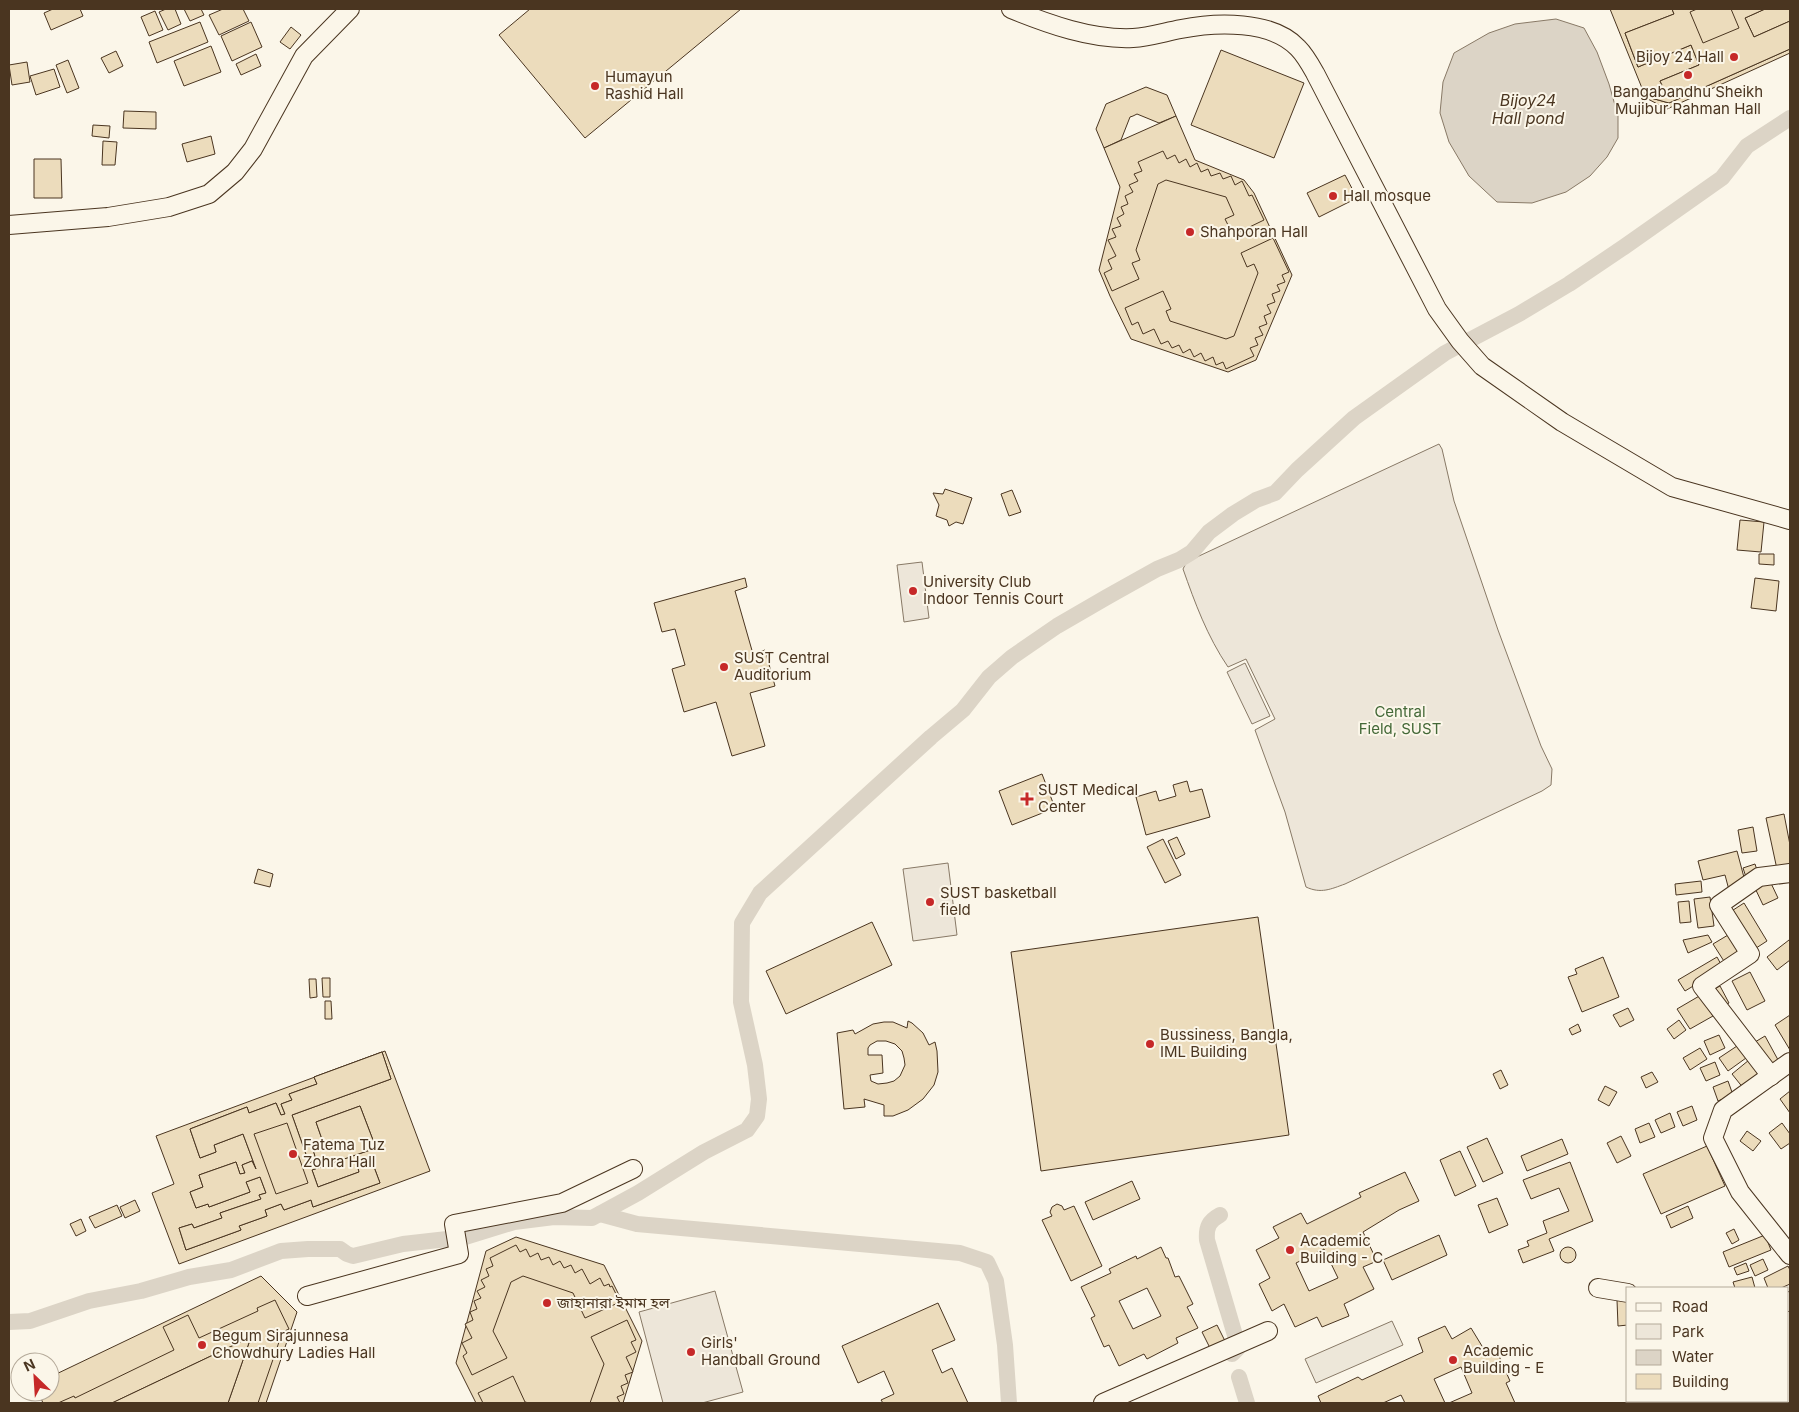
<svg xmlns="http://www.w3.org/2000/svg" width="1799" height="1412" viewBox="0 0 1799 1412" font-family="Inter,'Noto Sans Bengali',sans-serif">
	<rect width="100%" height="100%" fill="#fbf6e9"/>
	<!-- green -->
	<g fill="#ede6d9" stroke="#887966">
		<path d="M1439 444 1442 449 1454 501 1498 630 1541 746 1552 769 1551 785 1542 791 1345 884C1331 889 1321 894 1306 887L1285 812 1255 730 1275 719 1246 659 1228 667C1207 636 1195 603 1183 569L1186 563 1199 556Z"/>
		<path d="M922 562 929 618 904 622 897 565Z"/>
		<path d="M1245 663 1270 716 1252 724 1227 672Z"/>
		<path d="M948 863 957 935 913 941 903 869Z"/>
		<path d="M715 1291 743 1392 702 1403H663L639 1312Z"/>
	</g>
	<!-- parking -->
	<path fill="#ede7d9" stroke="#887966" d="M1392 1321 1403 1345 1316 1383 1305 1359Z"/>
	<!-- water -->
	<path fill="#dcd4c6" stroke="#887966" d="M1556 19 1584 28 1597 52 1609 84 1618 116V138L1607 157 1590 176 1566 192 1532 203 1497 202 1469 176 1449 142 1440 113 1443 82 1454 53 1489 33 1515 24Z"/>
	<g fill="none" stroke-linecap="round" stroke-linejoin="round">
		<!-- canal -->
		<g stroke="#dcd4c6" stroke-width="16">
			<path d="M600 1214 637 1224 960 1253 987 1262 996 1281 1005 1345 1009 1403"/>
			<path d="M1220 1215C1209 1221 1206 1227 1207 1240L1237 1342 1238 1348 1232 1354"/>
			<path d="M9 1322 30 1321 89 1301 141 1291 189 1277 231 1270 281 1251 308 1249H340L347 1254 353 1256 403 1244 465 1237 514 1222 554 1217 592 1218 638 1193 704 1152 747 1130 757 1116 759 1099 755 1065 741 1002 742 923 760 893 931 737 963 710 989 677 1012 657 1057 626 1107 597 1157 569 1179 560 1192 552 1209 532 1233 514 1256 500 1275 493 1297 470 1354 418 1445 353 1519 314 1569 284 1624 247 1722 178 1747 146 1790 118"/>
			<path d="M1239 1377 1247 1403"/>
		</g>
	</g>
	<!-- building -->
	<g fill="#ecdcbc" stroke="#4a3520" fill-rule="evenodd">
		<path d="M53 9H80L83 16 51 30 44 13Z"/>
		<path d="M166 9H175L181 24 168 30 159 12Z"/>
		<path d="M184 9H201L204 15 190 21Z"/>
		<path d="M223 9H243L249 21 219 35 209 15Z"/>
		<path d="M530 9H741L585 138 499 35Z"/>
		<path d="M1610 9H1790V53L1667 109 1646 98Z"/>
		<path d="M1672 9H1697L1690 12 1703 43 1739 28 1731 9H1765L1745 18 1754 37 1790 21V49L1669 103 1651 98 1647 92 1662 85 1660 81 1699 65 1691 45 1638 67 1625 33 1674 14Z"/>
		<path d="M1672 9H1765L1745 18 1754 37 1790 21V49L1669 103 1651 98 1647 92 1662 85 1660 81 1699 65 1691 45 1638 67 1625 33 1674 14Z"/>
		<path d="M1697 9H1731L1739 28 1703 43 1690 12Z"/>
		<path d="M155 11 163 30 149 36 141 17Z"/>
		<path d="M200 22 208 42 157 63 149 42Z"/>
		<path d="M251 22 262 47 232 61 221 36Z"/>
		<path d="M291 27 301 35 290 49 280 42Z"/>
		<path d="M211 46 221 72 184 86 174 61Z"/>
		<path d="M1221 50 1304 83 1274 158 1191 125Z"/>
		<path d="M116 51 123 66 109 73 101 58Z"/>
		<path d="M256 54 261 66 241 75 236 64Z"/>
		<path d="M68 60 79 88 67 93 56 65Z"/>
		<path d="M27 62 30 82 12 85 9 65Z"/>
		<path d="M54 69 60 87 36 95 30 76Z"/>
		<path d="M1146 87 1167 95 1176 116 1159 123 1137 114 1133 116 1130 117 1121 140 1104 148 1096 129 1106 104Z"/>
		<path d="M124 111 156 112V129L123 128Z"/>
		<path d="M1176 116 1195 160 1244 180 1254 193 1292 275 1256 360 1228 372 1131 339 1110 296 1099 270 1120 187 1104 148Z"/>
		<path d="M93 125 110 126 109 138 92 136Z"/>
		<path d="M211 136 215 154 187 162 182 144Z"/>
		<path d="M103 141 117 142 115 165H102Z"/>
		<path d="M1163 151 1167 159 1175 155 1179 163 1186 159 1190 167 1197 163 1201 172 1208 169 1211 176 1220 173 1223 179 1231 176 1235 185 1242 181 1249 196 1252 195 1264 220 1233 235 1225 219 1234 215 1226 197 1166 180 1158 184 1136 250 1140 260 1132 263 1139 279 1112 291 1104 273 1112 269 1108 260 1116 256 1108 240 1116 237 1112 229 1121 226 1117 218 1124 214 1121 207 1128 204 1125 196 1133 192 1129 185 1138 181 1134 174 1142 171 1138 162Z"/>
		<path d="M34 159H61L62 198H34Z"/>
		<path d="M1345 175 1357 198 1319 217 1307 193Z"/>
		<path d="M1273 238 1289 272 1282 275 1285 282 1277 285 1280 291 1272 294 1275 302 1267 305 1271 313 1264 316 1267 324 1259 327 1263 335 1255 338 1258 345 1250 348 1254 356 1226 369 1223 362 1216 365 1213 357 1205 361 1201 353 1194 357 1190 349 1183 353 1179 345 1172 348 1168 341 1161 344 1154 329 1143 334 1138 322 1132 325 1125 308 1163 291 1171 309 1166 311 1170 321 1226 339 1234 336 1258 273 1254 264 1247 267 1241 253Z"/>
		<path d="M945 489 972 498 963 524 956 522 949 526 947 520 936 516 939 505 933 493 943 494Z"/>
		<path d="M1012 490 1021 512 1009 516 1001 494Z"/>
		<path d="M1740 520 1764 522 1761 552 1737 550Z"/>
		<path d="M1759 554H1774V565L1759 564Z"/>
		<path d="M745 578 747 587 735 591 753 654 765 650 775 686 750 693 765 746 732 756 716 702 684 712 672 669 685 665 675 629 662 632 654 603Z"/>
		<path d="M1755 578 1779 581 1776 611 1751 608Z"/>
		<path d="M1042 774 1055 808 1012 825 999 791Z"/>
		<path d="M1187 781 1190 792 1202 789 1210 817 1146 835 1136 797 1156 791 1159 801 1176 796 1173 785Z"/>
		<path d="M1784 814 1790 845V871L1778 874 1766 818Z"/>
		<path d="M1753 827 1757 851 1742 853 1738 830Z"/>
		<path d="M1177 837 1185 854 1176 859 1168 841Z"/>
		<path d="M1163 839 1181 875 1165 883 1147 847Z"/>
		<path d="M1737 851 1746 885 1729 890 1725 875 1703 880 1698 861Z"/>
		<path d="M1755 864 1760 879 1748 883 1743 868Z"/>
		<path d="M258 869 273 874 270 887 254 883Z"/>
		<path d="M1769 879 1778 898 1763 905 1754 886Z"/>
		<path d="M1701 881 1702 892 1676 895 1675 884Z"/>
		<path d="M1710 897 1714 926 1698 928 1694 899Z"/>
		<path d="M1689 901 1691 922 1680 923 1678 902Z"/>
		<path d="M1744 903 1767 941 1750 952 1727 914Z"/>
		<path d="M1258 917 1289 1135 1041 1171 1011 952Z"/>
		<path d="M872 922 892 965 786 1014 766 971Z"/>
		<path d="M1708 935 1712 942 1688 953 1683 940Z"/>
		<path d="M1728 935 1744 960 1729 969 1713 944Z"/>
		<path d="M1789 940 1790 942V960L1777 970 1767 957Z"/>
		<path d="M1603 957 1619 997 1582 1012 1568 977 1577 974 1575 969Z"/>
		<path d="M1717 957 1723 968 1685 991 1678 980Z"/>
		<path d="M1750 972 1765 1001 1747 1010 1732 981Z"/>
		<path d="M322 978H330V997H323Z"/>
		<path d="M309 979H316L317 997 310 998Z"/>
		<path d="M1720 986 1729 1003 1720 1008 1711 991Z"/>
		<path d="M1701 995 1713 1016 1690 1029 1677 1009Z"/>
		<path d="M325 1001H331L332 1019H325Z"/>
		<path d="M1628 1008 1634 1020 1620 1027 1613 1015Z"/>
		<path d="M1790 1015V1050L1775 1025Z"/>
		<path d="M1679 1020 1686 1030 1674 1039 1667 1029Z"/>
		<path d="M908 1021 912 1023 923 1033 929 1045 935 1042 937 1051 938 1072 934 1085 923 1099 908 1110 893 1116H884V1105L864 1099 865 1107 844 1109 837 1033 853 1030 855 1034 873 1024 884 1022H893L907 1028ZM877 1041H886L895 1044 902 1051 904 1058 905 1065 900 1076 894 1081 887 1083 878 1084 871 1081 870 1075 883 1073 882 1055H868V1048L870 1045Z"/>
		<path d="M1578 1024 1581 1031 1572 1035 1569 1029Z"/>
		<path d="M1719 1035 1725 1048 1710 1055 1704 1041Z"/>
		<path d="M1765 1036 1783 1069 1768 1077 1750 1045Z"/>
		<path d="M1737 1046 1746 1058 1728 1071 1719 1058Z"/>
		<path d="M1700 1048 1707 1059 1690 1070 1683 1058Z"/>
		<path d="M385 1051 430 1171 179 1264 152 1193 174 1184 156 1136Z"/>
		<path d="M382 1052 391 1079 292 1115 309 1163 316 1160 313 1149 324 1145 316 1122 360 1106 376 1148 312 1170 318 1187 359 1172 357 1164 371 1159 380 1183 313 1207 311 1200 284 1210 281 1204 265 1210 267 1216 239 1226 241 1230 186 1250 179 1228 192 1224 194 1228 222 1218 220 1213 261 1199 259 1195 266 1193 260 1177 246 1182 250 1192 209 1207 208 1204 196 1208 190 1192 203 1187 199 1175 236 1162 240 1174 245 1173 242 1165 252 1161 256 1169 243 1134 214 1145 216 1152 200 1158 190 1129 247 1107 249 1113 276 1103 281 1115 285 1114 281 1104 292 1100 289 1094 317 1084 314 1077ZM287 1123 308 1183 276 1194 254 1134Z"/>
		<path d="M382 1052 391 1079 292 1115 309 1163 316 1160 313 1149 324 1145 316 1122 360 1106 376 1148 312 1170 318 1187 359 1172 357 1164 371 1159 380 1183 313 1207 311 1200 284 1210 281 1204 265 1210 267 1216 239 1226 241 1230 186 1250 179 1228 192 1224 194 1228 222 1218 220 1213 261 1199 259 1195 266 1193 260 1177 246 1182 250 1192 209 1207 208 1204 196 1208 190 1192 203 1187 199 1175 236 1162 240 1174 245 1173 242 1165 252 1161 256 1169 243 1134 214 1145 216 1152 200 1158 190 1129 247 1107 249 1113 276 1103 281 1115 285 1114 281 1104 292 1100 289 1094 317 1084 314 1077Z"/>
		<path d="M1749 1060 1765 1080 1748 1094 1732 1074Z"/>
		<path d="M1715 1062 1720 1075 1706 1081 1700 1068Z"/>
		<path d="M1501 1070 1508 1085 1500 1089 1493 1074Z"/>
		<path d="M1652 1072 1658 1082 1646 1088 1641 1077Z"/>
		<path d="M1728 1081 1733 1095 1718 1101 1713 1087Z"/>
		<path d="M1605 1086 1617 1092 1609 1106 1598 1100Z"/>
		<path d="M1790 1091V1113L1780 1099Z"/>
		<path d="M1692 1106 1697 1120 1683 1126 1677 1112Z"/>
		<path d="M1670 1113 1675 1127 1661 1133 1655 1120Z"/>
		<path d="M287 1123 308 1183 276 1194 254 1134Z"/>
		<path d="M1649 1123 1655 1137 1640 1143 1635 1129Z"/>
		<path d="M1782 1123 1790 1134V1143L1781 1149 1769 1133Z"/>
		<path d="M1747 1131 1761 1141 1753 1151 1740 1141Z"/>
		<path d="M1621 1136 1631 1156 1617 1163 1607 1143Z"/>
		<path d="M1487 1138 1503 1173 1483 1182 1467 1147Z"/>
		<path d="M1562 1139 1568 1154 1527 1171 1521 1156Z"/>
		<path d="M1707 1146 1725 1186 1661 1214 1643 1174Z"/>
		<path d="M1460 1151 1476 1186 1455 1196 1440 1160Z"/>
		<path d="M1570 1162 1593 1221 1549 1239 1554 1251 1523 1263 1518 1250 1529 1246 1527 1241 1547 1233 1543 1221 1569 1211 1559 1188 1531 1199 1523 1180Z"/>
		<path d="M1405 1172 1419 1201 1399 1210 1363 1232 1377 1261 1363 1267 1374 1289 1344 1304 1349 1316 1322 1327 1317 1317 1295 1327 1284 1304 1272 1311 1259 1284 1270 1278 1256 1250 1279 1238 1273 1227 1301 1213 1307 1224 1361 1197 1359 1193ZM1324 1249 1338 1278 1309 1291 1296 1263Z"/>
		<path d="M1132 1181 1140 1199 1093 1220 1085 1202Z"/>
		<path d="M1497 1198 1508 1225 1489 1233 1478 1205Z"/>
		<path d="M135 1200 140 1211 125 1218 120 1207Z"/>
		<path d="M1057 1204 1062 1206 1064 1210 1074 1206 1102 1266 1071 1281 1042 1220 1052 1216 1050 1212 1052 1207Z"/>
		<path d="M117 1205 122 1216 95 1228 89 1217Z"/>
		<path d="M1688 1206 1693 1218 1671 1228 1666 1216Z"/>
		<path d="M81 1219 86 1231 76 1236 70 1224Z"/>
		<path d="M1734 1229 1739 1240 1732 1244 1726 1233Z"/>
		<path d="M1439 1235 1447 1255 1392 1280 1383 1260Z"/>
		<path d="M1765 1235 1771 1250 1729 1267 1723 1252Z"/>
		<path d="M516 1237 604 1265 642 1341 623 1403H476L456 1363 486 1251Z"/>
		<path d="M516 1245 520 1252 526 1249 530 1257 538 1253 541 1260 549 1257 553 1265 560 1261 564 1268 571 1265 575 1273 582 1269 590 1284 600 1278 604 1286 609 1284 610 1287 612 1286 620 1302 585 1318 573 1293 523 1276 511 1282 493 1331 507 1358 472 1375 463 1356 467 1353 462 1343 472 1338 465 1324 473 1320 470 1312 477 1309 474 1301 481 1298 477 1291 485 1287 481 1280 489 1276 486 1269 493 1266 490 1258Z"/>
		<path d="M1161 1247 1166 1258H1168L1175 1277 1179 1276 1193 1304 1187 1307 1198 1328 1176 1338 1178 1343 1147 1359 1144 1354 1119 1366 1109 1345 1104 1347 1091 1318 1095 1316 1081 1287 1111 1273 1109 1269 1136 1256 1137 1259ZM1147 1288 1161 1316 1133 1329 1119 1301Z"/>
		<circle cx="1568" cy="1255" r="8"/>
		<path d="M1763 1259 1768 1270 1755 1276 1750 1265Z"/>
		<path d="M1746 1263 1749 1271 1737 1275 1734 1268Z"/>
		<path d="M1788 1266 1790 1270V1284L1781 1288H1768L1764 1278Z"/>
		<path d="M261 1276 297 1312 266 1403H43L38 1392H50V1377Z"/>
		<path d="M1752 1277 1755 1288H1735L1733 1282Z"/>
		<path d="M1628 1299V1325L1618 1326 1617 1300Z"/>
		<path d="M275 1300 289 1329 278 1334 280 1339 258 1403H228L251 1337 112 1403H58L74 1396 75 1398 174 1350 163 1327 188 1315 199 1338 258 1311 257 1308Z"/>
		<path d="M938 1303 955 1340 932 1350 942 1373 952 1368 968 1403H883L881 1400 894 1394 884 1371 858 1383 842 1346Z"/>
		<path d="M627 1320 636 1340 631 1342 636 1352 626 1357 633 1372 625 1375 628 1383 621 1386 624 1394 617 1397 620 1403H590L604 1364 591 1337Z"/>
		<path d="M1217 1325 1227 1345 1212 1352 1202 1332Z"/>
		<path d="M1445 1326 1452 1339 1471 1328 1485 1351 1495 1347 1510 1381 1506 1383 1515 1403H1449L1472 1393 1461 1367 1434 1379 1445 1403H1405L1401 1395 1383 1403H1321L1318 1396 1358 1377 1362 1380 1423 1352 1418 1338Z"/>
		<path d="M251 1337 228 1403H112Z"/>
		<path d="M513 1376 525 1402 529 1403H483L478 1393Z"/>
	</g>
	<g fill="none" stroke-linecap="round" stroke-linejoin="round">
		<!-- minor casing -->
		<g stroke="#4a3520" stroke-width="20">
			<g id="minor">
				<path d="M1011 9C1048 24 1092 40 1133 38 1149 37 1165 32 1181 29 1216 22 1272 20 1298 48 1305 55 1310 64 1315 73L1437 309 1460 341 1482 366 1562 422 1672 487 1790 520"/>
				<path d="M9 225 108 217 169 207 209 194 235 172 253 149 304 56 350 9"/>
				<path d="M1790 1062 1723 1110 1713 1138 1740 1192 1790 1255"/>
				<path d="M1771 1076 1702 986 1750 954 1719 905 1759 877 1790 873"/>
				<path d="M1598 1288 1628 1293"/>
				<path d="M307 1296 459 1254 454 1224 562 1203 633 1169"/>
				<path d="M1788 1302 1790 1301"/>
				<path d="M1103 1403 1268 1331"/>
			</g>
		</g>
		<!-- minor -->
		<use href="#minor" stroke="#fbf6e9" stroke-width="18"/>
	</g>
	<!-- markers -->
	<g fill="#c62828" stroke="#fbf6e9" stroke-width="2">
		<circle cx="1734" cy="57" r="5"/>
		<circle cx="1688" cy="75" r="5"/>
		<circle cx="595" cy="86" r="5"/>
		<circle cx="1333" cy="196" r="5"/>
		<circle cx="1190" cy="232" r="5"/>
		<circle cx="913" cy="591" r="5"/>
		<circle cx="724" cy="667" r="5"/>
		<path d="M1024.5 791.5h5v5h5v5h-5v5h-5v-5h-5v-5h5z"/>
		<circle cx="930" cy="902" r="5"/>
		<circle cx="1150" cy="1044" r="5"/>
		<circle cx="293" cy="1154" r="5"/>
		<circle cx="1290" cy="1250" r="5"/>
		<circle cx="547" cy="1303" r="5"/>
		<circle cx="202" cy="1345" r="5"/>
		<circle cx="691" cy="1352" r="5"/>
		<circle cx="1453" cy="1360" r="5"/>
	</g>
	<g text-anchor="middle" stroke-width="4" stroke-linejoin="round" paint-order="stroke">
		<!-- poi labels -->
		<g font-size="15" fill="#4a3520" stroke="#fbf6e9" text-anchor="start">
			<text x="1724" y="62" text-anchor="end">Bijoy 24 Hall</text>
			<text x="605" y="82">Humayun<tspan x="605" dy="17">Rashid Hall</tspan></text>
			<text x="1688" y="97" text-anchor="middle">Bangabandhu Sheikh<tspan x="1688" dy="17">Mujibur Rahman Hall</tspan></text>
			<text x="1343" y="201">Hall mosque</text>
			<text x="1200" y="237">Shahporan Hall</text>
			<text x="923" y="587">University Club<tspan x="923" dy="17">Indoor Tennis Court</tspan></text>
			<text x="734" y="663">SUST Central<tspan x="734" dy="17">Auditorium</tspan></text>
			<text x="1038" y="795">SUST Medical<tspan x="1038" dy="17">Center</tspan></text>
			<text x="940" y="898">SUST basketball<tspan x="940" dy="17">field</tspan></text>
			<text x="1160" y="1040">Bussiness, Bangla,<tspan x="1160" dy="17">IML Building</tspan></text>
			<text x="303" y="1150">Fatema Tuz<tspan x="303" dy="17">Zohra Hall</tspan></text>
			<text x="1300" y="1246">Academic<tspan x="1300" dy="17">Building - C</tspan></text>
			<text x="557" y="1308">জাহানারা ইমাম হল</text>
			<text x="212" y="1341">Begum Sirajunnesa<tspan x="212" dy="17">Chowdhury Ladies Hall</tspan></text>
			<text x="701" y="1348">Girls'<tspan x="701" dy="17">Handball Ground</tspan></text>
			<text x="1463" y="1356">Academic<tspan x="1463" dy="17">Building - E</tspan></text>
		</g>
		<!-- park labels -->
		<g font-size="15" fill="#436837" stroke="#fbf6e9">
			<text x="1400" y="717">Central<tspan x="1400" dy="17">Field, SUST</tspan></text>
		</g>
		<!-- water labels -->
		<g font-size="16" font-style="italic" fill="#4a3520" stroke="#fbf6e9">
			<text x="1528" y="106">Bijoy24<tspan x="1528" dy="18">Hall pond</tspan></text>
		</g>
	</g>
	<!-- border -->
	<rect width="1799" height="1412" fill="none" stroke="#4a3520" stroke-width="20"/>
	<!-- legend -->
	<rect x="1626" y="1287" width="162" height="115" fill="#fbf6e9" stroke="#b4a999"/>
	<rect x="1636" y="1303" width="25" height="8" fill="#fbf6e9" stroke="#b4a999"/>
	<text x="1672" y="1312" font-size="15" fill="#4a3520">Road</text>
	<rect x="1636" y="1324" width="25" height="15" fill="#ede6d9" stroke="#b4a999"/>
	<text x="1672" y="1337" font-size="15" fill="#4a3520">Park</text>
	<rect x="1636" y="1350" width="25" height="15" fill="#dcd4c6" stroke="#b4a999"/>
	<text x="1672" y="1362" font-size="15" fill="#4a3520">Water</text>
	<rect x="1636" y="1374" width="25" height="15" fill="#ecdcbc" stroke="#b4a999"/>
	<text x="1672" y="1387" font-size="15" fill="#4a3520">Building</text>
	<!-- north arrow -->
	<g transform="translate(35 1377) rotate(335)"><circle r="24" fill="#fbf6e9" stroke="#b4a999"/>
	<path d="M0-4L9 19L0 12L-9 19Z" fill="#c62828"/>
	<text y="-8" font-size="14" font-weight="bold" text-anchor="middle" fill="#4a3520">N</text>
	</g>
</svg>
